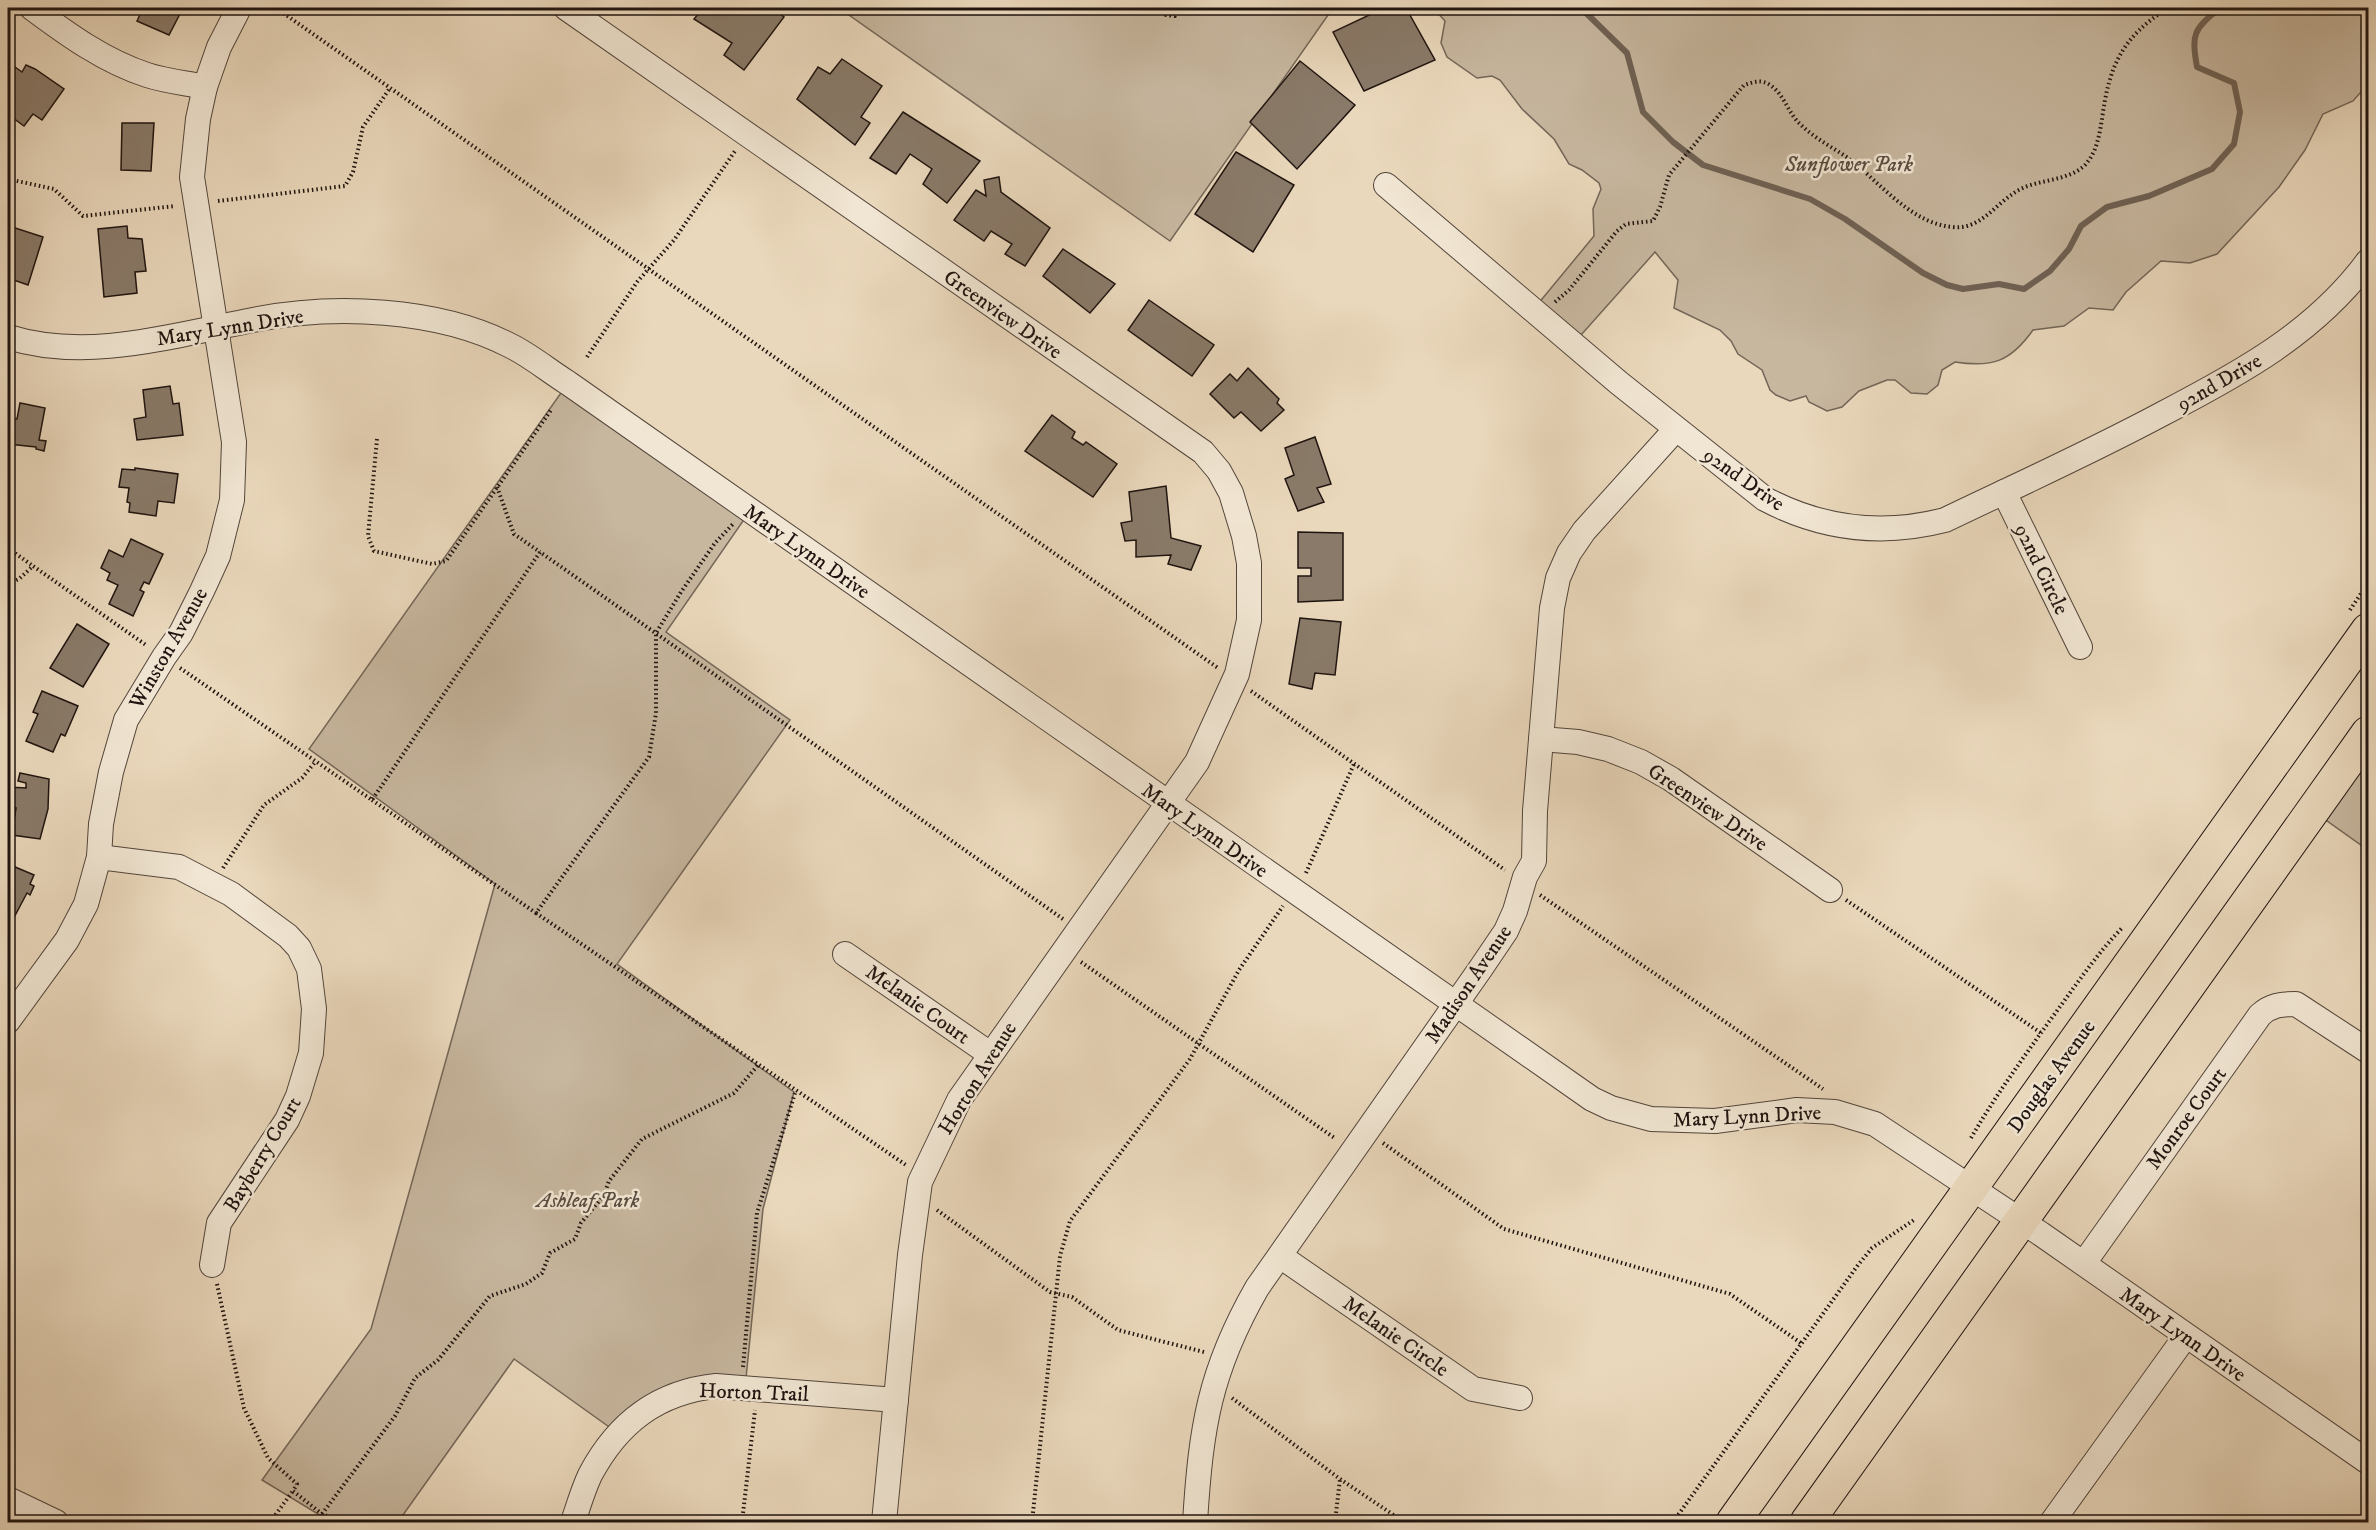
<svg xmlns="http://www.w3.org/2000/svg" width="2376" height="1530" viewBox="0 0 2376 1530" font-family="'IM FELL DW Pica',serif">
	<rect width="100%" height="100%" fill="#ead8bc"/>
	<filter id="stains"><feTurbulence type="fractalNoise" baseFrequency=".00333" numOctaves="4"/><feColorMatrix values="0 0 0 0 .2 0 0 0 0 .09 0 0 0 0 .02 0 0 0 .5 -.17"/></filter>
	<radialGradient id="worn" r=".72"><stop offset=".6" stop-color="#630" stop-opacity="0"/><stop offset="1" stop-color="#630" stop-opacity=".3"/></radialGradient>
	<!-- green -->
	<g fill="#c7b79f" stroke="#736658" stroke-width="1.5">
		<path d="M839 8H1333L1170 241Z"/>
		<path d="M1433 8H2368V84L2353 101 2323 114 2305 150 2279 187 2217 254 2190 263 2161 261 2126 292 2113 310 2089 308 2064 326 2033 330C2011 361 1993 368 1955 362L1942 370 1938 385 1927 394 1911 393 1895 380H1887L1859 391 1842 407 1827 411 1809 402 1806 396 1790 401 1776 395 1770 390 1762 370 1738 354 1731 341 1720 330 1674 308 1678 280 1655 252 1573 344 1533 310 1594 236 1593 209 1601 189 1599 183 1582 170 1569 164 1554 139 1522 109 1500 80 1492 76 1477 78 1447 57 1441 43 1445 21Z"/>
		<path d="M568 383 750 511 666 632 790 720 617 964 794 1092 763 1209 745 1388 716 1386 619 1434 514 1359 398 1522H331L262 1480 371 1329 495 884 309 749Z"/>
		<path d="M2368 754V850L2323 818Z"/>
	</g>
	<g fill="none" stroke-linecap="round" stroke-linejoin="round">
		<!-- stream -->
		<path stroke="#6f6154" stroke-width="6" d="M1581 8 1627 53 1643 112 1673 142 1703 165 1810 199 1845 219 1923 273 1947 285 1963 289 1999 284 2024 289 2050 271 2069 249 2081 226 2107 207 2149 196 2212 169 2234 144 2240 112 2234 83 2197 67C2191 33 2194 29 2220 8"/>
	</g>
	<!-- building -->
	<g fill="#897a69" stroke="#1f1410" stroke-width="1.5">
		<path d="M137 8H183L169 35 137 21 142 10Z"/>
		<path d="M703 8H772L784 17 744 70 724 55 732 43 694 19Z"/>
		<path d="M1384 8H1406L1435 60 1364 91 1333 32Z"/>
		<path d="M842 59 882 86 861 117 870 123 855 145 797 99 818 67 830 74Z"/>
		<path d="M1300 61 1355 105 1297 169 1250 122Z"/>
		<path d="M8 62 22 72 26 65 35 69 64 89 42 120 33 114 24 126 9 115 14 107 8 98Z"/>
		<path d="M903 112 980 161 947 203 923 184 932 169 910 154 896 174 870 158Z"/>
		<path d="M122 123H154L151 171 121 170Z"/>
		<path d="M1236 152 1294 185 1253 252 1195 214Z"/>
		<path d="M999 177 1001 192 1050 228 1025 266 1005 254 1012 244 991 231 984 241 954 220 976 190 986 196 984 180Z"/>
		<path d="M8 221 10 222 9 226 43 237 28 285 8 278Z"/>
		<path d="M127 226 128 238 142 239 146 271 135 272 137 293 104 297 98 229Z"/>
		<path d="M1063 249 1115 284 1090 313 1043 276Z"/>
		<path d="M1149 300 1214 345 1192 376 1128 330Z"/>
		<path d="M1248 368 1279 399 1277 403 1284 410 1261 431 1241 412 1234 418 1210 394 1230 374 1237 381Z"/>
		<path d="M170 386 173 404 179 403 183 435 137 440 134 419 146 417 143 390Z"/>
		<path d="M8 402H12L9 418 17 419 20 403 45 408 39 440 46 441 44 451 36 449V447L8 444Z"/>
		<path d="M1052 415 1075 432 1072 438 1083 445 1086 442 1117 464 1093 497 1025 451Z"/>
		<path d="M1315 437 1331 484 1317 488 1324 502 1298 511 1285 479 1294 475 1285 448Z"/>
		<path d="M135 468 178 474 174 503 158 501 156 516 129 512 130 503 127 502 129 488 119 487 122 469 135 470Z"/>
		<path d="M1166 486 1171 538 1201 546 1191 570 1168 564 1171 555 1136 557V540L1125 541 1121 523 1132 521 1129 492Z"/>
		<path d="M1298 532 1343 533V600L1298 602V576H1311V568H1298Z"/>
		<path d="M131 539 163 554 149 584 144 582 140 590 144 592 133 616 109 604 118 585 107 580 110 573 101 568 109 550 123 557Z"/>
		<path d="M1300 618 1341 622 1335 675 1315 673 1312 689 1289 684Z"/>
		<path d="M77 624 109 644 83 687 50 668Z"/>
		<path d="M42 691 78 706 65 736 61 734 53 752 26 741 38 714 33 712Z"/>
		<path d="M20 773 49 779 48 809 40 839 12 835 16 808 8 807V787L26 788V783L18 781Z"/>
		<path d="M8 864 34 875 30 884 34 886 30 895 27 893 11 923 8 922Z"/>
	</g>
	<g fill="none" stroke-linecap="round" stroke-linejoin="round">
		<!-- minor casing -->
		<g stroke="#52453b" stroke-width="26">
			<g id="minor">
				<path d="M32 8C67 34 104 61 147 75 165 81 186 83 205 87"/>
				<path d="M566 8 1203 452 1219 471 1231 493 1244 536 1249 563V620L1237 674 1197 762 959 1100 920 1182 910 1255 884 1522"/>
				<path d="M1386 185 1619 383 1765 499C1822 529 1883 536 1945 520 2018 485 2091 452 2162 414 2239 374 2315 333 2368 261"/>
				<path d="M8 337C88 362 174 335 253 320 333 304 438 308 511 346 531 356 549 371 568 383L1592 1099 1611 1108 1651 1119 1715 1121 1797 1110 1835 1112 1875 1124 2041 1234 2368 1462"/>
				<path d="M2004 492 2080 647"/>
				<path d="M1541 739 1578 742 1608 749 1641 762 1671 779 1830 890"/>
				<path d="M99 857 179 867 231 894 288 936 299 948 309 969 314 1009 311 1053 298 1096 287 1120 219 1223 212 1265"/>
				<path d="M845 954 990 1054"/>
				<path d="M8 1021 67 940 86 904 99 857 101 824 111 772 126 720 164 657 181 633 202 591 218 556 232 500 234 442 192 177 198 119 205 87 219 47 239 8"/>
				<path d="M1280 1256 1473 1389 1520 1398"/>
				<path d="M2084 1263 2260 1015C2271 1005 2281 1004 2296 1004L2368 1051"/>
				<path d="M8 1499 56 1522"/>
				<path d="M573 1522C578 1507 583 1490 590 1475 618 1422 658 1392 716 1386L896 1400"/>
				<path d="M1195 1522C1201 1428 1209 1372 1257 1288L1481 968 1506 931 1515 911 1525 877 1534 861 1535 811 1552 608 1558 578 1569 553 1584 531 1676 429"/>
				<path d="M2052 1522 2185 1337"/>
			</g>
		</g>
		<!-- primary casing -->
		<g stroke="#1f1410" stroke-width="35">
			<g id="primary">
				<path d="M1733 1522 2368 630"/>
				<path d="M1807 1522 2368 733"/>
			</g>
		</g>
		<!-- path -->
		<g stroke="#1f1410" stroke-width="4" stroke-dasharray="1.5 3" stroke-linecap="butt">
			<path d="M276 8 1218 668"/>
			<path d="M1159 8 1166 15 1175 16 1181 8"/>
			<path d="M8 40 13 33V20"/>
			<path d="M8 179 54 189 83 216 175 206"/>
			<path d="M218 201 345 186 353 172 363 127 390 88"/>
			<path d="M1555 302 1569 290 1617 231 1626 224 1653 221 1660 207 1669 175 1744 85C1754 82 1761 79 1770 85 1784 94 1788 113 1800 124 1814 138 1832 147 1848 158 1880 182 1911 224 1953 227 1979 230 1994 206 2014 193 2035 178 2066 183 2085 165 2097 152 2099 136 2102 119 2109 66 2122 37 2168 8"/>
			<path d="M587 357 637 282 674 240 735 151"/>
			<path d="M377 439 368 536 374 551 432 564 446 561 551 410"/>
			<path d="M497 487 514 534 540 552"/>
			<path d="M8 548 33 566"/>
			<path d="M8 584 19 579 33 566 146 645"/>
			<path d="M2350 610 2368 583"/>
			<path d="M180 668 372 800 540 552 1063 919"/>
			<path d="M1251 691 1505 870"/>
			<path d="M372 800 536 913 649 757 656 713V633L681 592 715 543 733 524"/>
			<path d="M223 868 264 805 302 778 316 761"/>
			<path d="M1306 873 1354 764"/>
			<path d="M1540 895 1823 1089"/>
			<path d="M1846 900 2041 1033"/>
			<path d="M536 913 906 1165"/>
			<path d="M1081 962 1336 1139"/>
			<path d="M1971 1138C1994 1098 2021 1061 2048 1023 2072 991 2094 957 2122 928"/>
			<path d="M1383 1143 1504 1229 1730 1294 1801 1343"/>
			<path d="M937 1210 1050 1292 1072 1297 1118 1330 1204 1352"/>
			<path d="M217 1284 244 1408 268 1458 297 1484 293 1491 322 1514 341 1522"/>
			<path d="M743 1367 757 1213 796 1090"/>
			<path d="M1232 1398 1340 1479 1404 1522"/>
			<path d="M322 1514 395 1416 415 1378 438 1360 490 1296 526 1284 542 1273 550 1253 575 1239 581 1223 604 1195 609 1181 642 1139 734 1093 759 1064"/>
			<path d="M270 1522 293 1491"/>
			<path d="M742 1522 755 1410"/>
			<path d="M1032 1522 1060 1256 1070 1221 1190 1059 1239 970 1283 906"/>
			<path d="M1335 1522 1340 1479"/>
			<path d="M1673 1522 1858 1265 1872 1248 1914 1220"/>
		</g>
		<!-- minor -->
		<use href="#minor" stroke="#f1e6d3" stroke-width="24"/>
		<!-- primary -->
		<use href="#primary" stroke="#ead8bc" stroke-width="33"/>
	</g>
	<g text-anchor="middle" stroke-width="5" stroke-linejoin="round" paint-order="stroke">
		<!-- park labels -->
		<g font-size="21" font-style="italic" fill="#5a4d42" stroke="#f1e6d3">
			<text x="1849" y="171">Sunflower Park</text>
			<text x="588" y="1207">Ashleaf Park</text>
		</g>
		<!-- street labels -->
		<g font-size="21" fill="#1f1410" stroke="#f1e6d3">
			<text transform="translate(1003 314) rotate(35)" y="7">Greenview Drive</text>
			<text transform="translate(230 327) rotate(-9)" y="7">Mary Lynn Drive</text>
			<text transform="translate(2219 382) rotate(-30)" y="7">92nd Drive</text>
			<text transform="translate(1744 479) rotate(35)" y="7">92nd Drive</text>
			<text transform="translate(807 551) rotate(35)" y="7">Mary Lynn Drive</text>
			<text transform="translate(2042 569) rotate(64)" y="7">92nd Circle</text>
			<text transform="translate(168 648) rotate(-60)" y="7">Winston Avenue</text>
			<text transform="translate(1708 807) rotate(34)" y="7">Greenview Drive</text>
			<text transform="translate(1205 830) rotate(35)" y="7">Mary Lynn Drive</text>
			<text transform="translate(1468 984) rotate(-56)" y="7">Madison Avenue</text>
			<text transform="translate(918 1004) rotate(35)" y="7">Melanie Court</text>
			<text transform="translate(2051 1076) rotate(-54)" y="7">Douglas Avenue</text>
			<text transform="translate(977 1078) rotate(-58)" y="7">Horton Avenue</text>
			<text transform="translate(1747 1116) rotate(-3)" y="7">Mary Lynn Drive</text>
			<text transform="translate(2186 1118) rotate(-54)" y="7">Monroe Court</text>
			<text transform="translate(262 1154) rotate(-59)" y="7">Bayberry Court</text>
			<text transform="translate(2183 1334) rotate(35)" y="7">Mary Lynn Drive</text>
			<text transform="translate(1396 1336) rotate(35)" y="7">Melanie Circle</text>
			<text transform="translate(754 1392) rotate(2)" y="7">Horton Trail</text>
		</g>
	</g>
	<!-- margin -->
	<rect width="2376" height="1530" fill="none" stroke="#ead8bc" stroke-width="30"/>
	<rect x="9" y="9" width="2358" height="1512" fill="none" stroke="#1f1410" stroke-width="3"/>
	<rect x="15" y="15" width="2346" height="1500" fill="none" stroke="#1f1410" stroke-width="1.5"/>
	<rect width="100%" height="100%" filter="url(#stains)"/>
	<rect width="100%" height="100%" fill="url(#worn)"/>
</svg>
